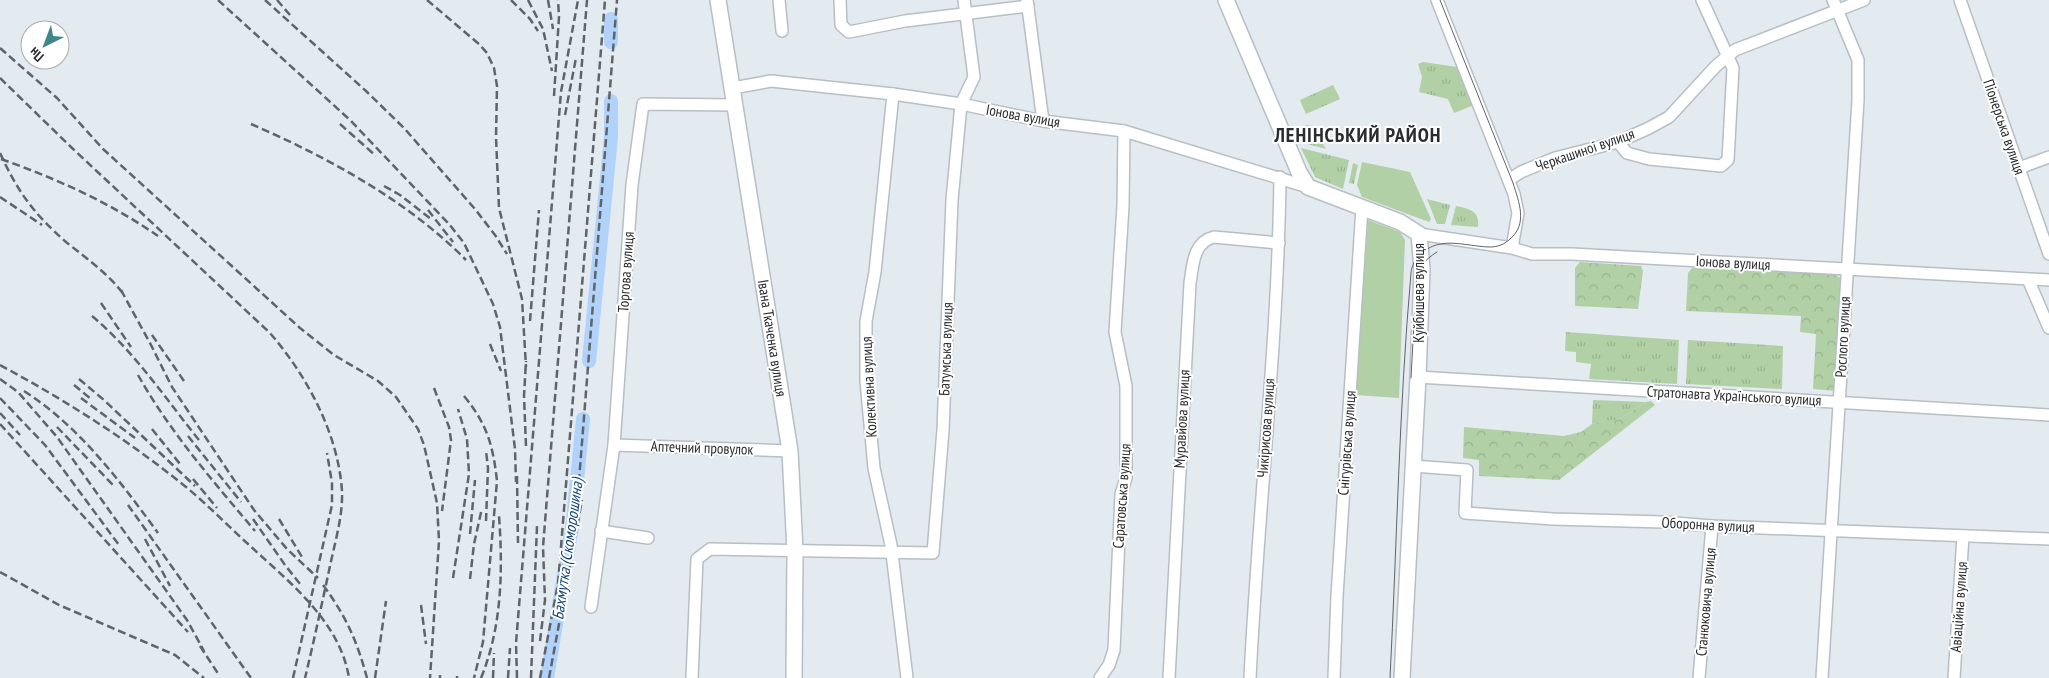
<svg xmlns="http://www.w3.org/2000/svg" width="2049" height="678" viewBox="0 0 2049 678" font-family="'PT Sans Narrow',sans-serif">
	<defs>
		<pattern id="grass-tufts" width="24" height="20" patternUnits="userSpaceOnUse" patternTransform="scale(1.25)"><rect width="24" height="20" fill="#b1d0a5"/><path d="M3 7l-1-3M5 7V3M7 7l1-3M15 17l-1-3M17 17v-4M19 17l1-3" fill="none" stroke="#98b38e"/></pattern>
		<pattern id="forest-crowns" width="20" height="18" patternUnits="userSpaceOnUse" patternTransform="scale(1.25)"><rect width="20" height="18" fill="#b1d0a5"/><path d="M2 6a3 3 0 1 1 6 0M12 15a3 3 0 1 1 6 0" fill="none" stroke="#98b38e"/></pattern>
	</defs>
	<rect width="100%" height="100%" fill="#e3eaf0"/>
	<!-- grass -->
	<g fill="url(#grass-tufts)">
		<path d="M1423 62 1457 67 1472 106 1454 113 1448 99 1419 92 1422 77 1418 64Z"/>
		<path d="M1333 85 1340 99 1306 114 1300 100Z"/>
		<path d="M1307 125 1312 126 1326 149 1300 142 1295 130Z"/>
		<path d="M1301 148 1349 160 1343 189 1315 177Z"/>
		<path d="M1353 163 1358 165 1354 184 1349 183Z"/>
		<path d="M1427 199 1450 205 1445 224H1437Z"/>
		<path d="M1456 206C1470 209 1480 211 1478 227L1451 225Z"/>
		<path d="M1566 332 1679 340 1677 384 1589 379 1591 364 1576 362V352L1565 351Z"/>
		<path d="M1688 340 1783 346 1782 389 1686 384Z"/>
		<path d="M1593 400 1646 402 1618 420H1605L1592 424Z"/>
	</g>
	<!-- forest -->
	<g fill="url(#forest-crowns)">
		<path d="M1580 262 1641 266 1643 271 1638 309 1575 306V268Z"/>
		<path d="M1692 268 1834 274 1842 279 1836 391 1813 389 1816 334 1800 332 1801 316 1686 311 1688 273Z"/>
		<path d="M1651 401 1655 405 1559 480 1479 476V460L1463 458 1464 427 1564 436 1581 432 1592 424 1605 420H1618L1646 402Z"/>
	</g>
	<!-- park -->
	<g fill="#b1d0a5">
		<path d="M1362 162 1410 172 1431 219 1429 222 1362 197 1357 185Z"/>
		<path d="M1368 220 1400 232 1405 240 1399 398 1355 395Z"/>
	</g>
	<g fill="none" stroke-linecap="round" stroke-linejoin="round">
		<!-- river -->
		<g stroke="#b0d2fb" stroke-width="14">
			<path d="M611 42V19"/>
			<path d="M589 361 611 137V101"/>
			<path d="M547 678 573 521 583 419"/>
		</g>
		<!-- minor casing -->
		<g stroke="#b8bec5" stroke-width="14">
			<g id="minor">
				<path d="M779 0 782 31"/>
				<path d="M840 0 841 25 849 32 905 21 1028 6"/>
				<path d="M1027 0 1043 121"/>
				<path d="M1437 0 1514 194 1518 213 1512 248"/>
				<path d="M1960 0 2049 254"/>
				<path d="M733 88 771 81 893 94 961 104 1043 121 1124 131 1308 187"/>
				<path d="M893 94 875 272 866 321V381L874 468 891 545 907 678"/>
				<path d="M1618 142 1627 153 1649 159 1721 166 1728 160 1733 68 1702 0"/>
				<path d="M2019 168 2049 157"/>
				<path d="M1509 180 1521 172 1555 158 1618 142 1649 128 1669 117 1716 66 1735 50 1864 0"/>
				<path d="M1419 234 1512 248 1532 254H1572L2049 280"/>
				<path d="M2028 279 2049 328"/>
				<path d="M1418 377 2049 415"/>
				<path d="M614 445 790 451"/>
				<path d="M1413 466 1467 470 1465 513 1553 519 1663 522 1712 526 2049 539"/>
				<path d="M601 531 648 538"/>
				<path d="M591 607 614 445 632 185 643 104 734 105"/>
				<path d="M692 678 697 559 710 549 933 553 943 430 952 200 961 104 974 77 964 0"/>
				<path d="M1100 678 1109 665 1114 650 1121 494 1126 478V386L1115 332 1123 206 1124 131"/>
				<path d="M1169 678 1190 283C1193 265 1193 242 1214 237L1279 243"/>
				<path d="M1250 678C1258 511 1278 344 1280 177"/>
				<path d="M1334 678 1337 596 1362 207"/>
				<path d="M1699 678 1712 526"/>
				<path d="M1822 678 1858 100V60L1833 0"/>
				<path d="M1954 678 1963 536"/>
			</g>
		</g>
		<!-- major casing -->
		<g stroke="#b8bec5" stroke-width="18">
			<g id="major">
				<path d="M718 0 790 451 795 551 794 678"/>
				<path d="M1226 0 1299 172 1308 187 1400 222 1419 234 1422 269 1418 377 1402 678"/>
			</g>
		</g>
		<!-- minor -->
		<use href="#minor" stroke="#fff" stroke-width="11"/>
		<!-- major -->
		<use href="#major" stroke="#fff" stroke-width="15"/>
		<!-- tram -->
		<g stroke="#606468" stroke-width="1">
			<path d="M1416 284C1417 269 1424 260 1437 252"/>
			<path d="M1411 378 1415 304"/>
			<path d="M1390 678C1397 543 1399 408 1411 273 1412 259 1426 246 1441 244 1454 241 1476 247 1490 247 1498 247 1505 244 1510 239 1528 224 1519 202 1513 183L1440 0"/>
		</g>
		<!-- rail -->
		<g stroke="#606468" stroke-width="2.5" stroke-dasharray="8 4" stroke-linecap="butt">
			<path d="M218 0 350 120 449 224 464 243 493 304 500 327 515 449 516 482"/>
			<path d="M265 0 366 91 404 128 475 209 495 235 507 254"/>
			<path d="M277 0 290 15"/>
			<path d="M427 0 479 44 487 53 494 68 497 86 496 137 499 208 522 299 526 367"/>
			<path d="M511 0 530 19 538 31"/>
			<path d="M528 0 543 29 552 71"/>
			<path d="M548 0 553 29"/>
			<path d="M0 48 57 98 103 149 300 328 334 355 378 381 396 397 418 429 424 445 437 503 439 541 430 678"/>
			<path d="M0 78 72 148 270 333C307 376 338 433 342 491 343 516 335 542 330 566 322 603 314 641 305 678"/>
			<path d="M554 96 559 17 558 0"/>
			<path d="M565 115 576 58"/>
			<path d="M251 124C327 157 408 201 466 260"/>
			<path d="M340 124 376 156"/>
			<path d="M0 153C18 192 33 213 66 242 87 259 109 274 125 296"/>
			<path d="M1 159C57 179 109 202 158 236"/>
			<path d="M384 186 400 195 431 219"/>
			<path d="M0 197 42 225"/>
			<path d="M428 210 453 242"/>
			<path d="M121 290 151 345 172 387 254 510 287 549 318 578"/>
			<path d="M101 303 131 347"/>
			<path d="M92 316C134 351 165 398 199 440"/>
			<path d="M530 321 539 210"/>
			<path d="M152 335 184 381"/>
			<path d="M490 344 501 371"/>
			<path d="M0 365C63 399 125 438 181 483 205 502 226 524 248 544 288 581 340 621 349 678"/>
			<path d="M138 375C170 432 213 481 255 531"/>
			<path d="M0 379 18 392 57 437 187 620 204 651"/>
			<path d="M79 379 104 400 195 486"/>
			<path d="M74 385 91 399"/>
			<path d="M434 388 449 427 451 440 442 511"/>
			<path d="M24 391C80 427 120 481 158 533"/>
			<path d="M464 396C487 424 493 445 497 481L483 642 474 678"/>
			<path d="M0 398 45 445 119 545"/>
			<path d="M81 398 135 438"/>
			<path d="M0 413 20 435"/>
			<path d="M0 424 188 632"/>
			<path d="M57 427 114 486"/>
			<path d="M152 429 180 464"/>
			<path d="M188 436 241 502"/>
			<path d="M526 446 524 396 526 361"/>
			<path d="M517 476 518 543"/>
			<path d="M193 479 217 508"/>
			<path d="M128 505 251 678"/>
			<path d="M253 519 285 565 300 584"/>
			<path d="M279 519 302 557"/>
			<path d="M486 521 488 468 486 451"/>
			<path d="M569 529 578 493 617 0"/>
			<path d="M470 534 475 480"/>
			<path d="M145 539 170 586"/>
			<path d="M0 572 59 605 175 655 204 678"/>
			<path d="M453 578 469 474 467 439 458 409"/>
			<path d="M470 579 474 544 482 508"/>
			<path d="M323 585C346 616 357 641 367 678"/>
			<path d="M421 605 426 644"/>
			<path d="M540 641 545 600 543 547 587 0"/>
			<path d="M200 646 219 675"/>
			<path d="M440 675V678"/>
			<path d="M293 678 332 505V483L327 453"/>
			<path d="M375 678 386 601"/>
			<path d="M457 678V676"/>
			<path d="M481 678C502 627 503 570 499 516"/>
			<path d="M493 678 494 653"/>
			<path d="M508 678 510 648"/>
			<path d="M517 678 516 643 561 92 578 0"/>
			<path d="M531 678 537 526"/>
			<path d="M540 678 558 584 605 0"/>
			<path d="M549 678 582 500"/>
		</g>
	</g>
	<g text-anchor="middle" stroke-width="4" stroke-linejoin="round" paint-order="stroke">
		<!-- street labels -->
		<g font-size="15" fill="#2a2c2f" stroke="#fff">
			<text transform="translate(1023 116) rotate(10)" y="5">Іонова вулиця</text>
			<text transform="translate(2004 127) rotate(71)" y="5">Піонерська вулиця</text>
			<text transform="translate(1585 150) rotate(-19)" y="5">Черкашиної вулиця</text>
			<text transform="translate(1733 263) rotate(3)" y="5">Іонова вулиця</text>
			<text transform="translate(626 272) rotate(-86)" y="5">Торгова вулиця</text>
			<text transform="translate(1419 293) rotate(-90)" y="5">Куйбишева вулиця</text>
			<text transform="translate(1843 337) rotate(-87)" y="5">Рослого вулиця</text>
			<text transform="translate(772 338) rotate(81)" y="5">Івана Ткаченка вулиця</text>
			<text transform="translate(946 349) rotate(-88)" y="5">Батумська вулиця</text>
			<text transform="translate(869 387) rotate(-93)" y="5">Колективна вулиця</text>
			<text transform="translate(1734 396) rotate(3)" y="5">Стратонавта Українського вулиця</text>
			<text transform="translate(1182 419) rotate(-87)" y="5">Муравйова вулиця</text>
			<text transform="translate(1266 428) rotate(-86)" y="5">Чикірисова вулиця</text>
			<text transform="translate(1347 443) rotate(-86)" y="5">Снігурівська вулиця</text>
			<text transform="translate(702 448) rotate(2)" y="5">Аптечний провулок</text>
			<text transform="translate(1122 496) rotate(-86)" y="5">Саратовська вулиця</text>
			<text transform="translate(1708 525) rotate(3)" y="5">Оборонна вулиця</text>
			<text transform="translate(1706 602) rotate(-85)" y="5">Станюковича вулиця</text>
			<text transform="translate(1959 607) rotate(-86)" y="5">Авіаційна вулиця</text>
		</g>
		<!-- water labels -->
		<g font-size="16" font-style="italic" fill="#144475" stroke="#fff">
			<text transform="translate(567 549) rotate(-82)" y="6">Бахмутка (Скоморошина)</text>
		</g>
		<!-- district labels -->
		<g font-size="20" font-weight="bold" letter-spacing="1" fill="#2a2c2f" stroke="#fff">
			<text x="1358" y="142">ЛЕНІНСЬКИЙ РАЙОН</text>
		</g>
	</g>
	<!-- north arrow -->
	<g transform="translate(45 45) rotate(222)"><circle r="24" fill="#ffffff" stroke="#aaabac"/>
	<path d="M0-4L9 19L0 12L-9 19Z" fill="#3e868c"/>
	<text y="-8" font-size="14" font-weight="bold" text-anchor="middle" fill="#2a2c2f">Пн</text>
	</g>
</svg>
